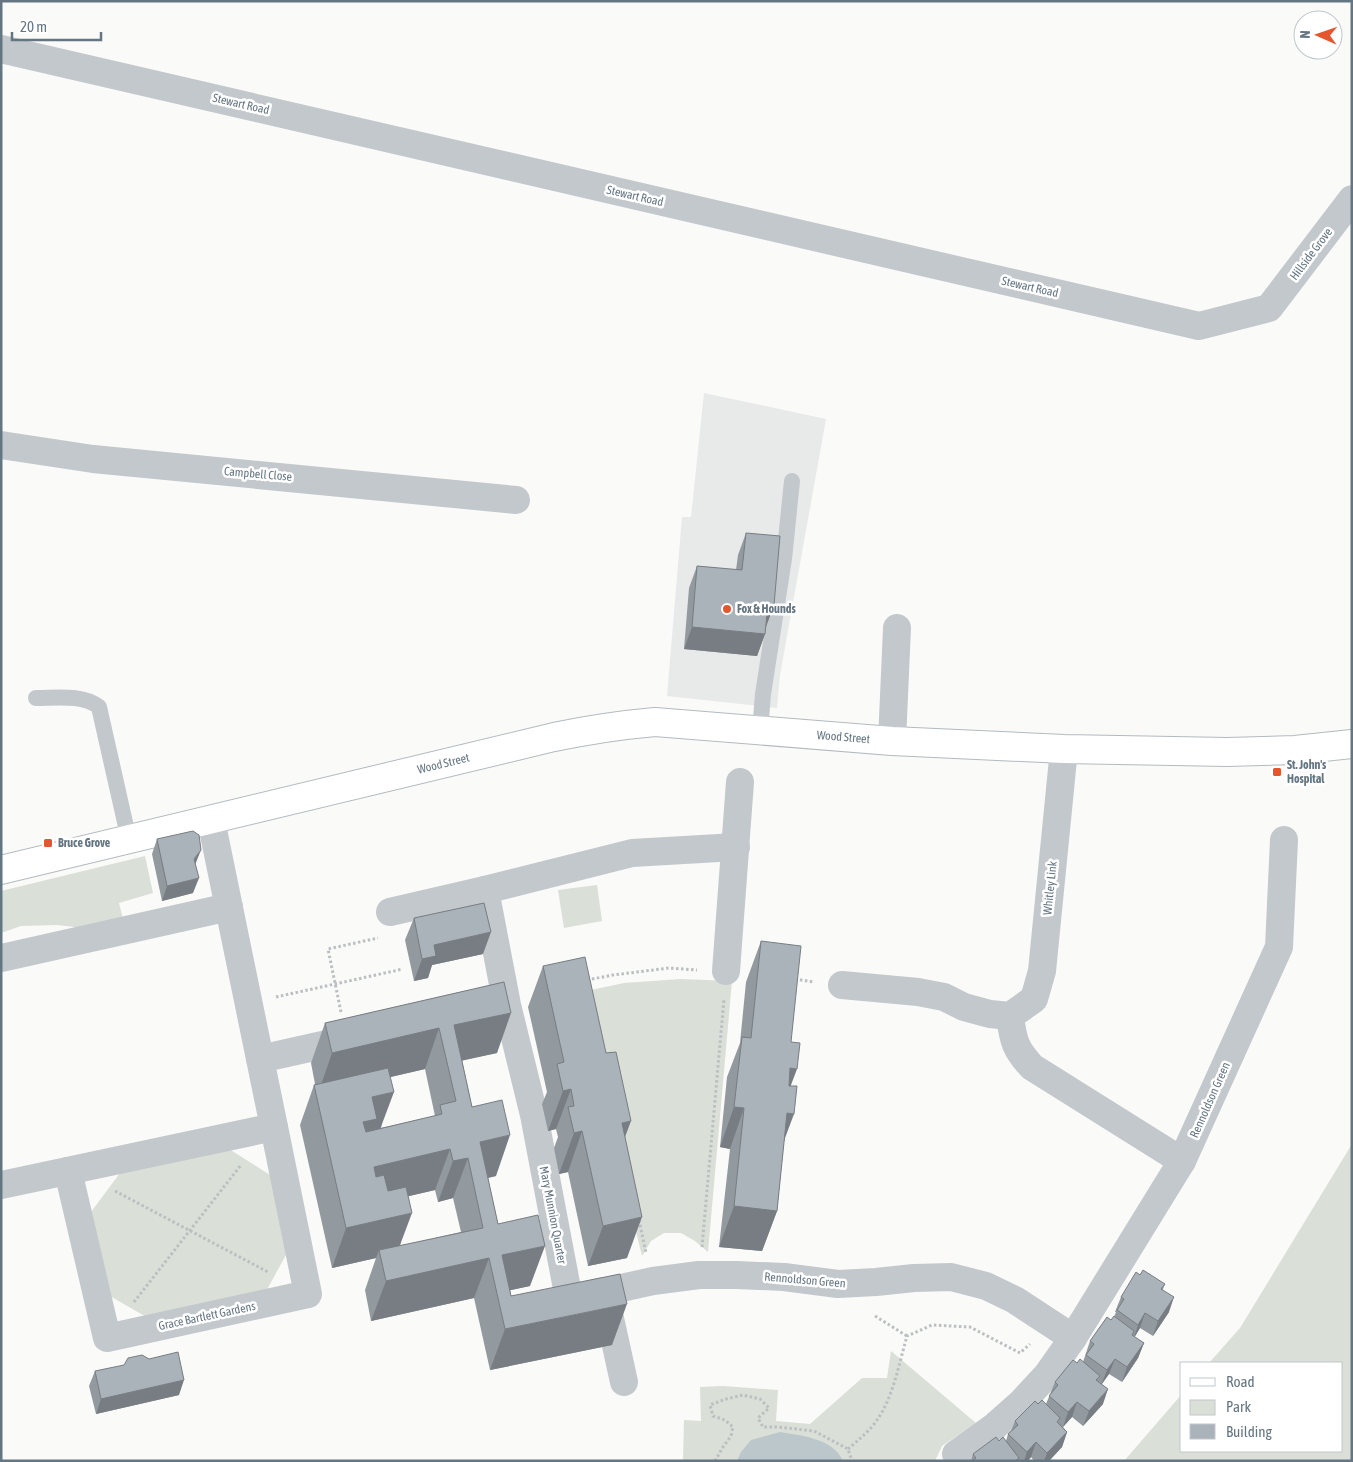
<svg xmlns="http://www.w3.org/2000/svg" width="1353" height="1462" viewBox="0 0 1353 1462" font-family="'Asap Condensed',sans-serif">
	<rect width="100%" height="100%" fill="#fafaf8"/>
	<!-- built -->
	<path fill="#e8e9e9" d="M704 393 826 419 780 675 777 708 667 696 682 517H691Z"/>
	<!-- green -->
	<g fill="#dadfd7">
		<path d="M145 856 153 893 119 903 124 923 83 928 57 925 21 926 1 933V891Z"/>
		<path d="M597 885 602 921 564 928 558 890Z"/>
		<path d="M681 979 732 981 708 1252 695 1241 681 1233H664L651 1241 642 1256 577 993 624 983Z"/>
		<path d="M1352 1144V1461H1124L1182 1394V1451H1342V1363H1209L1240 1328Z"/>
		<path d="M229 1149 270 1175 287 1253 264 1295 148 1318 110 1296 91 1212 120 1173Z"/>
		<path d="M891 1351 976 1423 942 1446 935 1461H683L684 1420 701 1421 700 1387 723 1386 778 1390 776 1421 810 1424 862 1378H887Z"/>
	</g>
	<!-- water -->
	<path fill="#bbc7cb" d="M780 1432C802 1436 833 1438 843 1461H737L741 1452 751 1440Z"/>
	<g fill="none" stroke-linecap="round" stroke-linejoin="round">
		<!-- secondary casing -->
		<g stroke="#b3babf" stroke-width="30">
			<g id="secondary">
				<path id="s1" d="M1 870 554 737C588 730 621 725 655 722L892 741 1064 749 1227 752 1295 750 1352 744"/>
			</g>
		</g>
		<!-- path -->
		<g stroke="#bbbfc2" stroke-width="3" stroke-dasharray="2.5 2.5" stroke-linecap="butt">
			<path d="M795 979 814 982"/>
			<path d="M587 980 613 975 669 968 697 970"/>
			<path d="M276 997 403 969"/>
			<path d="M341 1012 328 949 378 938"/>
			<path d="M115 1191 268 1272"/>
			<path d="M639 1220 646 1253"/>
			<path d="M702 1247 724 999"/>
			<path d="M134 1302 241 1165"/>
			<path d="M875 1316 907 1336"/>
			<path d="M848 1449C855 1443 862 1437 869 1430 892 1406 898 1367 907 1336L932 1325 970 1327 1020 1353 1030 1344"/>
			<path d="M715 1461 723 1447 731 1436 733 1427 725 1420 713 1416 710 1405 726 1399 743 1395 760 1399 769 1408 758 1418 763 1427H778L814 1431 848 1449 852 1461"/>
		</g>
		<!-- service -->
		<g stroke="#c3c8cc" stroke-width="16">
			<path d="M36 698C56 698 83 694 99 707L129 840"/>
			<path d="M760 731 763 694 784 559 792 481"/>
		</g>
		<!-- minor -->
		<g stroke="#c3c8cc" stroke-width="28">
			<path d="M1 49 1199 326 1269 308 1352 199"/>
			<path d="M1 445 93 459 516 500"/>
			<path d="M892 741 897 628"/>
			<path d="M485 890 507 1005 534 1115 569 1299 604 1291 624 1382"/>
			<path d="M390 912 485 890 632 853 736 847"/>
			<path d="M1 958 229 907"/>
			<path d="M726 971 740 782"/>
			<path d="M842 985 918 992 944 997 964 1007 990 1014 1010 1016C1013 1040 1015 1049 1032 1067L1182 1161"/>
			<path d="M1010 1016 1034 999 1042 971 1064 749"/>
			<path d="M260 1059 354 1038"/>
			<path d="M68 1171 107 1338 308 1294 274 1127"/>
			<path d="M1 1185 274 1127 211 820"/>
			<path d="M612 1290 653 1281 699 1275H737L784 1277 838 1284 876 1282 914 1278 951 1277 986 1286 1015 1300 1073 1338"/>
			<path d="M956 1454 995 1426 1021 1403 1047 1375 1073 1338 1182 1161 1279 947 1284 840"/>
		</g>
		<!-- secondary -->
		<use href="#secondary" stroke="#fff" stroke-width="28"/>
	</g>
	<!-- wall -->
	<g fill="#929a9f" fill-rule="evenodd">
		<path d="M746 533 774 605 766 626 765 634 757 656 684 649 689 588 697 566 736 570 738 555Z"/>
		<path d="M157 839 193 893 162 901 152 854Z"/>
		<path d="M414 918 483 954 432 965 428 978 414 981 405 940Z"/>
		<path d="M761 941 791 1042V1086L784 1142 777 1211 762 1251 719 1247 730 1149 720 1147 727 1077 740 1043 746 982Z"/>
		<path d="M543 966 606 1053 625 1137 627 1258 588 1266 568 1172 559 1174 554 1148 558 1137 556 1129 548 1131 542 1104 547 1092 528 1007Z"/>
		<path d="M504 982 497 1053 462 1060 472 1107 496 1176 488 1178 498 1224 530 1286 510 1290 511 1296 612 1345 490 1370 474 1298 371 1321 365 1290 376 1258 332 1268 300 1125 314 1085 315 1084 311 1063 325 1023ZM425 1069 435 1116 381 1128 390 1077ZM435 1190 438 1202 453 1198 461 1232 400 1246 408 1196Z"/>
		<path d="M1140 1275 1165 1284 1163 1289 1169 1312 1153 1336 1140 1328 1134 1337 1144 1343 1138 1358 1122 1382 1109 1374 1102 1384 1103 1404 1083 1426 1072 1417 1063 1427 1067 1432 1062 1447 1049 1461H1034L1031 1457 1028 1461H971L973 1454 999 1441H1006L1008 1434 1011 1431 1015 1421 1038 1404H1046L1055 1382 1077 1363 1083 1362 1090 1341 1114 1317 1116 1312H1115L1121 1297Z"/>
		<path d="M95 1371 179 1395 96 1414 89 1386Z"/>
	</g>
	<!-- shaded-wall -->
	<g fill="#777d82">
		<path d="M768 604 774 605 766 627Z"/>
		<path d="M692 627 765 634 757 656 684 649Z"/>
		<path d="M201 850 195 865 194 859Z"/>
		<path d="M199 878 193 893 162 901 167 886Z"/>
		<path d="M491 932 483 954 432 965 428 978 414 981 422 959 434 945Z"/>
		<path d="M511 1013 497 1053 447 1064 454 1025Z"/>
		<path d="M439 1028 425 1069 318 1094 332 1053Z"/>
		<path d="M790 1068 797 1069 782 1109Z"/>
		<path d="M571 1089 556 1129 548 1131 563 1091Z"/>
		<path d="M394 1092 379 1132 349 1162 372 1097Z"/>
		<path d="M734 1107 744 1108 730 1149 720 1147Z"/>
		<path d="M787 1113 794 1114 779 1154Z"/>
		<path d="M631 1121 616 1161 622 1123Z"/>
		<path d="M582 1131 568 1172 559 1174 574 1133Z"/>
		<path d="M510 1135 496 1176 473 1181 480 1142Z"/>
		<path d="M450 1149 435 1190 359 1208 374 1167Z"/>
		<path d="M468 1158 453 1198 438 1202 453 1161Z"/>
		<path d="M734 1206 777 1211 762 1251 719 1247Z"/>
		<path d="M412 1213 397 1253 379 1250 376 1258 332 1268 346 1228Z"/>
		<path d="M642 1217 627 1258 588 1266 603 1226Z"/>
		<path d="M545 1246 530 1286 497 1293 502 1255Z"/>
		<path d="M489 1258 474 1298 371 1321 386 1281Z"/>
		<path d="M1174 1297 1169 1312 1153 1336 1158 1321Z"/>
		<path d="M627 1304 612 1345 490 1370 505 1329Z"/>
		<path d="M1145 1313 1140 1328 1133 1340 1138 1325Z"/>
		<path d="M1144 1343 1138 1358 1122 1382 1127 1367Z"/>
		<path d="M1115 1359 1109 1374 1101 1385 1107 1370Z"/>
		<path d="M184 1380 179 1395 96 1414 101 1399Z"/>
		<path d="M1108 1389 1103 1404 1083 1426 1089 1411Z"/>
		<path d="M1077 1402 1072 1417 1063 1427 1068 1412Z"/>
		<path d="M1067 1432 1062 1447 1049 1461H1044L1047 1453Z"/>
		<path d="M1036 1442 1031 1457 1028 1461H1024L1027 1452Z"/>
	</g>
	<!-- building -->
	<g fill="#aab3b9" stroke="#777d82">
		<path d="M746 533 780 536 774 605 768 604 765 634 692 627 697 566 742 570Z"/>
		<path d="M193 831 199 835 201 850 194 859 199 878 167 886 157 839Z"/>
		<path d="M484 903 491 932 434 945 436 956 422 959 414 918Z"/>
		<path d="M761 941 801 946 791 1042 800 1043 797 1069 790 1068 789 1086H797L794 1114 787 1113 777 1211 734 1206 744 1108 734 1107 742 1037 751 1038Z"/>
		<path d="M585 957 606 1053 616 1052 631 1121 622 1123 642 1217 603 1226 582 1131 574 1133 568 1107 574 1106 571 1089 563 1091 557 1064 564 1062 543 966Z"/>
		<path d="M504 982 511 1013 454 1025 472 1107 502 1100 510 1135 480 1142 498 1224 538 1215 545 1246 502 1255 511 1296 620 1274 627 1304 505 1329 489 1258 386 1281 379 1250 483 1228 468 1158 453 1161 450 1149 374 1167 376 1177 384 1175 388 1191 406 1187 412 1213 346 1228 314 1085 388 1068 394 1092 372 1097 377 1119 363 1122 366 1132 442 1114 440 1105 456 1101 439 1028 332 1053 325 1023Z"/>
		<path d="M1143 1270 1165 1284 1161 1289 1174 1297 1158 1321 1145 1313 1138 1325 1117 1310 1124 1299 1121 1297 1136 1272 1140 1275Z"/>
		<path d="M1114 1316 1134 1331 1132 1335 1144 1343 1127 1367 1115 1359 1107 1370 1086 1355 1094 1344 1090 1341 1107 1317 1111 1320Z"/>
		<path d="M178 1352 184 1380 101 1399 95 1371 124 1365 128 1358 142 1355 149 1359Z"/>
		<path d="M1080 1359 1100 1376 1096 1380 1108 1389 1089 1411 1077 1402 1068 1412 1049 1396 1058 1385 1055 1382 1073 1360 1077 1363Z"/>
		<path d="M1042 1400 1060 1418 1057 1422 1067 1432 1047 1453 1036 1442 1027 1452 1008 1434 1018 1425 1015 1421 1035 1401 1038 1404Z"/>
		<path d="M996 1437 999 1441 1003 1437 1019 1458 1015 1461H972L976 1458 973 1454Z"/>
	</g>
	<!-- markers -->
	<g fill="#e4572e" stroke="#fff" stroke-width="2">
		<circle cx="727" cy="609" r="5"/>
		<rect x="1272" y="767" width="10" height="10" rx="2.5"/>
		<rect x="43" y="838" width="10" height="10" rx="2.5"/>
	</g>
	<g text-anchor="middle" stroke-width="5" stroke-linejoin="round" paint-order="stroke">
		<!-- street labels -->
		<g font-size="12" fill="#657683" stroke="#fff">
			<text transform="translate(241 104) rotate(13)" y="4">Stewart Road</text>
			<text transform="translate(635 196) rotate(13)" y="4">Stewart Road</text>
			<text transform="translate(1311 254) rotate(-53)" y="4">Hillside Grove</text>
			<text transform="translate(1030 287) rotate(13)" y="4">Stewart Road</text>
			<text transform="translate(258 474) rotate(5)" y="4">Campbell Close</text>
			<text dy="4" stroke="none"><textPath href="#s1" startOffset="860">Wood Street</textPath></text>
			<text dy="4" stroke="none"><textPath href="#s1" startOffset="455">Wood Street</textPath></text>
			<text transform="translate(1050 888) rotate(-84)" y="4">Whitley Link</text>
			<text transform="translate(1210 1100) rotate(-66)" y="4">Rennoldson Green</text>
			<text transform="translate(553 1215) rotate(79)" y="4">Mary Munnion Quarter</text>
			<text transform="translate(805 1280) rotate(5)" y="4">Rennoldson Green</text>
			<text transform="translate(207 1316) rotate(-12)" y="4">Grace Bartlett Gardens</text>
		</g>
		<!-- poi labels -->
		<g font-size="12" font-weight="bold" fill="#657683" stroke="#fff" text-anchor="start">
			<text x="737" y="613">Fox &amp; Hounds</text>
			<text x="1287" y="769">St. John's<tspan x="1287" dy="14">Hospital</tspan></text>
			<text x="58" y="847">Bruce Grove</text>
		</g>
	</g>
	<!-- border -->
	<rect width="1353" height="1462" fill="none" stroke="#657683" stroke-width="5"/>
	<!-- legend -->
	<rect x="1180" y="1362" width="162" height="90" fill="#ffffff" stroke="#c1c8cd"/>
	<rect x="1190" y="1378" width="25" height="8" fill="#ffffff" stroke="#c1c8cd"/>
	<text x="1226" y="1387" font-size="15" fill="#657683">Road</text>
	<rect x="1190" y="1400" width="25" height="15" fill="#dadfd7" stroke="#c1c8cd"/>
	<text x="1226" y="1412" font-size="15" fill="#657683">Park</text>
	<rect x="1190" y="1424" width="25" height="15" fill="#aab3b9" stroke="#c1c8cd"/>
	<text x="1226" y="1437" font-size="15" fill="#657683">Building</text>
	<!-- north arrow -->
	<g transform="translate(1318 35) rotate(272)"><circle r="24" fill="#ffffff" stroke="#c1c8cd"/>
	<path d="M0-4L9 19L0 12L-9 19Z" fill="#e4572e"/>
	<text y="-8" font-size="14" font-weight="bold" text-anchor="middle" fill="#657683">N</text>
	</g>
	<!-- scale -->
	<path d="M12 32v8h89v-8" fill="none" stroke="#657683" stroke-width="2.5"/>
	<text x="20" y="32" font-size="15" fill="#657683" stroke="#ffffff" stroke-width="4" paint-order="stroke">20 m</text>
</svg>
